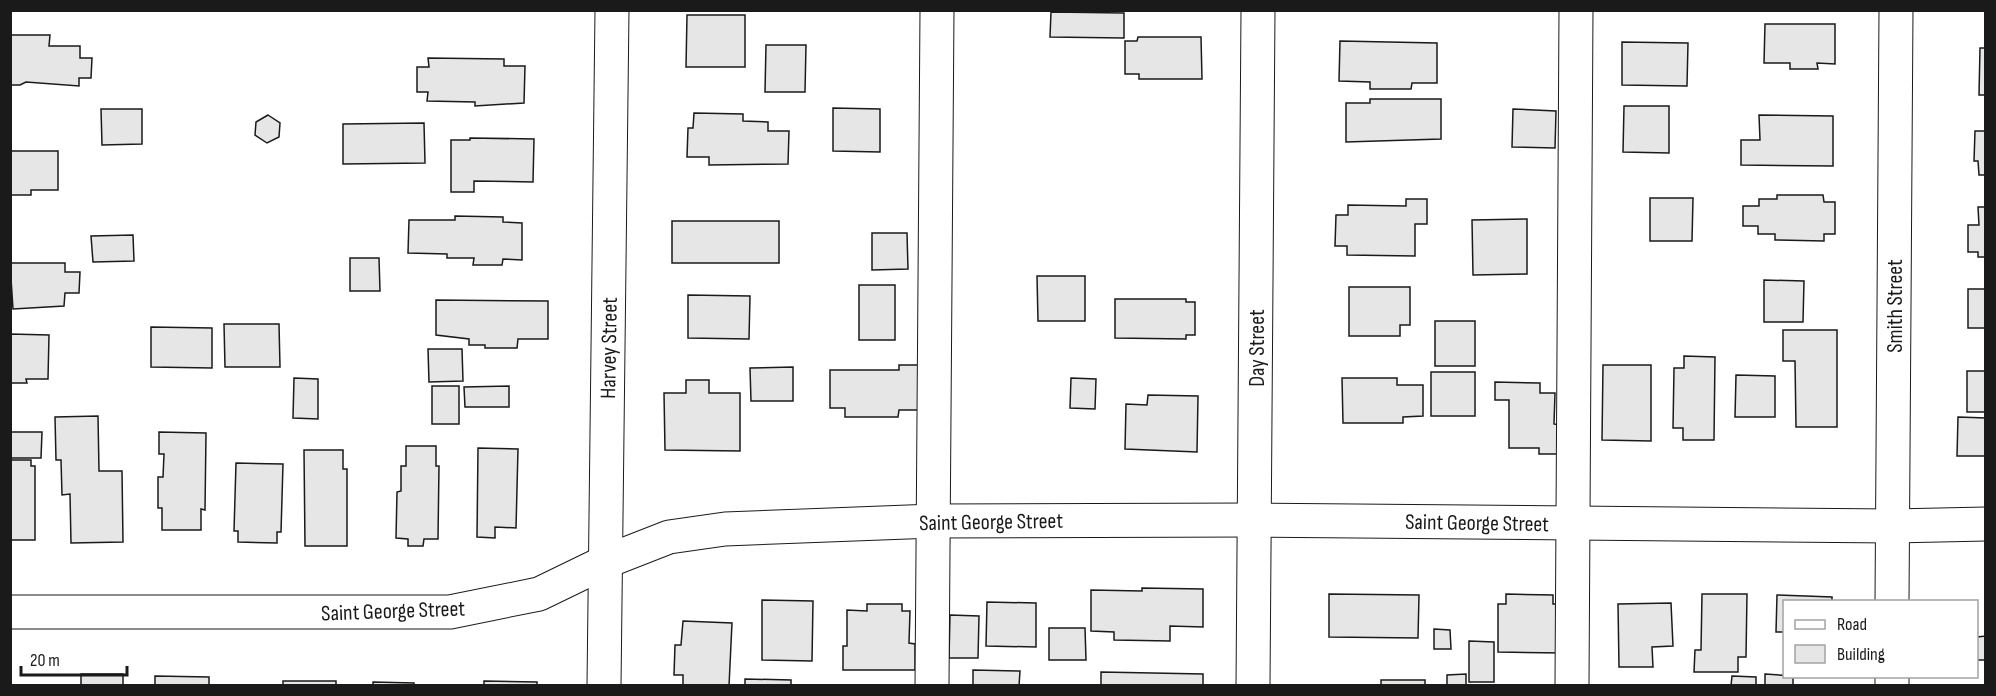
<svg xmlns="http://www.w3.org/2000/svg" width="1996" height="696" viewBox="0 0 1996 696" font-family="'Sofia Sans Condensed',sans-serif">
	<rect width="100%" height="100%" fill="#fff"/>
	<!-- building -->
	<g fill="#e6e6e6" stroke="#1a1a1a" stroke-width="1.5">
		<path d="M1051 12 1124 13V38L1050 37Z"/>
		<path d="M687 15H745V67H686Z"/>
		<path d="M1765 24H1835V64L1817 63 1818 69H1790V63H1764Z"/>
		<path d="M10 35H50L49 46H80V58H92L91 78H79V86L26 82 20 85H10Z"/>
		<path d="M1138 37H1201L1202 79H1139V74H1125V41H1137Z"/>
		<path d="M1340 41 1437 43V83H1412L1411 89H1370V82L1339 81Z"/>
		<path d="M1622 42 1688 43 1687 86 1622 85Z"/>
		<path d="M766 45H806L805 92H765Z"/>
		<path d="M1980 48H1986V95H1979Z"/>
		<path d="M428 58 504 59V66H525L524 103 475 106V102L427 101 428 92H417V67H429Z"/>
		<path d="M1370 99H1441V139L1346 142V103H1370Z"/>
		<path d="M1624 106H1669V153L1623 152Z"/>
		<path d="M833 108 880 109V152L833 151Z"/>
		<path d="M101 109H142V144L102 145Z"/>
		<path d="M1513 109 1556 111 1555 148 1512 147Z"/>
		<path d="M694 113 743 114V121L768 122V131H789L788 164 709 165V157H687L688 128H693Z"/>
		<path d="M268 115 280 123 279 137 267 143 255 135 256 122Z"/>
		<path d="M1759 115 1833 116V166L1741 165V140H1760Z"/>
		<path d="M424 123 425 163 343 164V124Z"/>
		<path d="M1975 131H1986V175H1979L1978 161H1974Z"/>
		<path d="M470 138 534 139 533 182 474 181V192H451V140H470Z"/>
		<path d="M10 151H58V190H31V195H10Z"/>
		<path d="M1777 195H1823L1824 202H1835V234H1824V241L1775 240V234H1758V226H1743V206H1759V199H1777Z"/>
		<path d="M1650 198H1693L1692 241H1650Z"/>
		<path d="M1406 199H1427V224H1415V256L1347 255V246H1335L1336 215H1348V205L1406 206Z"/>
		<path d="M1978 207H1986V257H1978V252H1968V225H1979Z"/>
		<path d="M455 216 503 217V222L522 223V260L503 259 502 265H473L474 258H447V254L408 253 409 220H455Z"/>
		<path d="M1527 219V274L1473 275 1472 220Z"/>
		<rect x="672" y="221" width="107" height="42"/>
		<path d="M872 233H907L908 269 872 270Z"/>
		<path d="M133 235 134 261 93 262 91 236Z"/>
		<path d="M350 258H379L380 291H350Z"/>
		<path d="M10 263H65V272H80L79 293H65L64 306 13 309Z"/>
		<path d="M1037 276H1085V321H1038Z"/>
		<path d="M1764 280 1804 281 1803 322H1764Z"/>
		<rect x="859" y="285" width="36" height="55"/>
		<path d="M1349 287H1410V325H1400V336H1349Z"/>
		<rect x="1968" y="289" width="18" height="39"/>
		<path d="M688 295 750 296 749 339 688 338Z"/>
		<path d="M1115 299H1186V302H1195V335H1186V339L1115 338Z"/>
		<path d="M436 300 548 301V339H518L517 348H485V345H469V339L436 335Z"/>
		<rect x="1435" y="321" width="40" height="45"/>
		<path d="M224 324H279L280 367H225Z"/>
		<path d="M151 327 212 328V368L151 367Z"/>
		<path d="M1783 330H1837V427H1796L1795 361H1783Z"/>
		<path d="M10 334 49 335 48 379H26L27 383H10Z"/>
		<path d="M428 349H462L463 381 429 382Z"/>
		<path d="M1684 356 1715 357 1714 440H1683V428H1673L1674 368H1684Z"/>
		<path d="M899 365H919V410H899L898 417H845V408H830V370H899Z"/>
		<path d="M1603 365H1651V441L1602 440Z"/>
		<path d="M793 367V401H751L750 368Z"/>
		<rect x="1967" y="371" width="19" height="41"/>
		<rect x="1431" y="372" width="44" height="44"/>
		<path d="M1736 375 1775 376V417H1735Z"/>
		<path d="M294 378 318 379V419L293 418Z"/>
		<path d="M1071 378 1096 379 1095 409 1070 408Z"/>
		<path d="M1342 378H1397V385H1423V416L1403 417V423H1343Z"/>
		<path d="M686 380H709V393H740V451L665 450 664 393H686Z"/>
		<path d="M1495 382 1540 383V393H1555L1554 424 1559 425V454H1539V448H1509V400H1495Z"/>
		<rect x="432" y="386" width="27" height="38"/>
		<path d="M509 386V407H465L464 387Z"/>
		<path d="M1148 395 1198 396 1197 452 1125 449 1126 404 1147 405Z"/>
		<path d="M98 416 99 471H122L123 542 71 543 70 494 62 495 61 460H56L55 417Z"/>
		<path d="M1958 417 1986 418V456H1957Z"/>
		<path d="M10 432H42L41 458H10Z"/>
		<path d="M159 432 206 433 205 510 201 509V530H162V508H158V477H163L164 454H159Z"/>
		<path d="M406 446H436V466H439L438 539H424L423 546H408V539L396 538 397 492 401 491V466H406Z"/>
		<path d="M478 448 518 449 516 528 495 527V538L477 537Z"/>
		<path d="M304 450H343V469H347V546H305Z"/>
		<path d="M10 460H31V466H35V540H10Z"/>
		<path d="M236 463 283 464 281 532H277V543L238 542V531H234Z"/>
		<path d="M1142 588 1203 589V627L1170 626V641L1114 640V632L1091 631V590L1142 591Z"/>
		<path d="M1329 594 1419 595 1418 638 1329 637Z"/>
		<path d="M1506 594 1553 595V604H1562V653L1498 652V604H1506Z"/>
		<path d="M1702 594H1747L1746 657H1738V672H1694L1695 650H1701Z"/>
		<path d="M1777 595 1832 597V602H1784V632H1776Z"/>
		<path d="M762 600 813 601 812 661 762 660Z"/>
		<path d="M987 602 1036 603V647L986 646Z"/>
		<path d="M1671 603 1673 646 1652 647 1653 667H1619L1618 604Z"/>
		<path d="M867 604H902V611H910L909 643 915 644V670H843V646H847V610L867 611Z"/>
		<path d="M950 615 979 616 978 658H949Z"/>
		<path d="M683 621 732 623 729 686H683V675H674L675 645H681Z"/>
		<path d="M1049 628H1085L1086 660H1049Z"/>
		<path d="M1434 629 1450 630 1451 649H1434Z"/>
		<path d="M1986 636V660H1977V637Z"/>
		<path d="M1469 641 1494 642V682H1469Z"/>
		<path d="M973 670 1020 671 1019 686H973Z"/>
		<path d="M1101 672 1203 674V686H1101Z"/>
		<rect x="81" y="674" width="42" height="12"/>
		<path d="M1466 674V686H1447V675Z"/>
		<path d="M1765 674 1793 676V686H1765Z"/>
		<path d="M155 676 209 677V686H155Z"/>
		<path d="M1732 676 1756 677V686H1731Z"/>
		<path d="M745 679 791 680V686H745Z"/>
		<rect x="1381" y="680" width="44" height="6"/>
		<rect x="283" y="681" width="53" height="5"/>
		<path d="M484 681 537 682V686H484Z"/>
		<path d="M373 682 414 683V686H373Z"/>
	</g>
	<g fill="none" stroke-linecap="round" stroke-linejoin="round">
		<!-- minor casing -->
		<g stroke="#1a1a1a" stroke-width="35">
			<g id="minor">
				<path d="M1892 602 1896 10"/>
				<path d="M10 612H450L539 594 605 562 669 537 725 529 934 521 1254 520 1893 526 1986 524"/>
				<path d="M604 686 612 10"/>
				<path d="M932 686 937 10"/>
				<path d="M1253 686 1258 10"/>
				<path d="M1572 686 1576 10"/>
				<path d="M1892 686V676"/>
			</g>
		</g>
		<!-- minor -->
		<use href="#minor" stroke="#fff" stroke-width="33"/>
	</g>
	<g text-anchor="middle" stroke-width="4.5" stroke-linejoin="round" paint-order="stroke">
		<!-- street labels -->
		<g font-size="22" fill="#1a1a1a" stroke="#fff">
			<text transform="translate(1894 306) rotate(-90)" y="8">Smith Street</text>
			<text transform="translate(608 348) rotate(-89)" y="8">Harvey Street</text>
			<text transform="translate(1256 348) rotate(-90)" y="8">Day Street</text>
			<text transform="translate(991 521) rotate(-1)" y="8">Saint George Street</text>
			<text transform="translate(1477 522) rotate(1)" y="8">Saint George Street</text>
			<text transform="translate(393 610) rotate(-2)" y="8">Saint George Street</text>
		</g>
	</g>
	<!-- border -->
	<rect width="1996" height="696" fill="none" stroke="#1a1a1a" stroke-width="24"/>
	<!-- legend -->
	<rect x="1783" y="600" width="195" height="78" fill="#ffffff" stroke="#a3a3a3" stroke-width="1.5"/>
	<rect x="1795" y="620" width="30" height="9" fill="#ffffff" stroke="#a3a3a3" stroke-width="1.5"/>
	<text x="1837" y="630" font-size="18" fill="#1a1a1a">Road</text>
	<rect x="1795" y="645" width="30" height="18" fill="#e6e6e6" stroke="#a3a3a3" stroke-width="1.5"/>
	<text x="1837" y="660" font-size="18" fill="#1a1a1a">Building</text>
	<!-- scale -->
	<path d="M21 666v9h106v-9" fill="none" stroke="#1a1a1a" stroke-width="3"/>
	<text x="30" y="666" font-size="18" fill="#1a1a1a" stroke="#ffffff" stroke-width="4.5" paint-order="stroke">20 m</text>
</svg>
